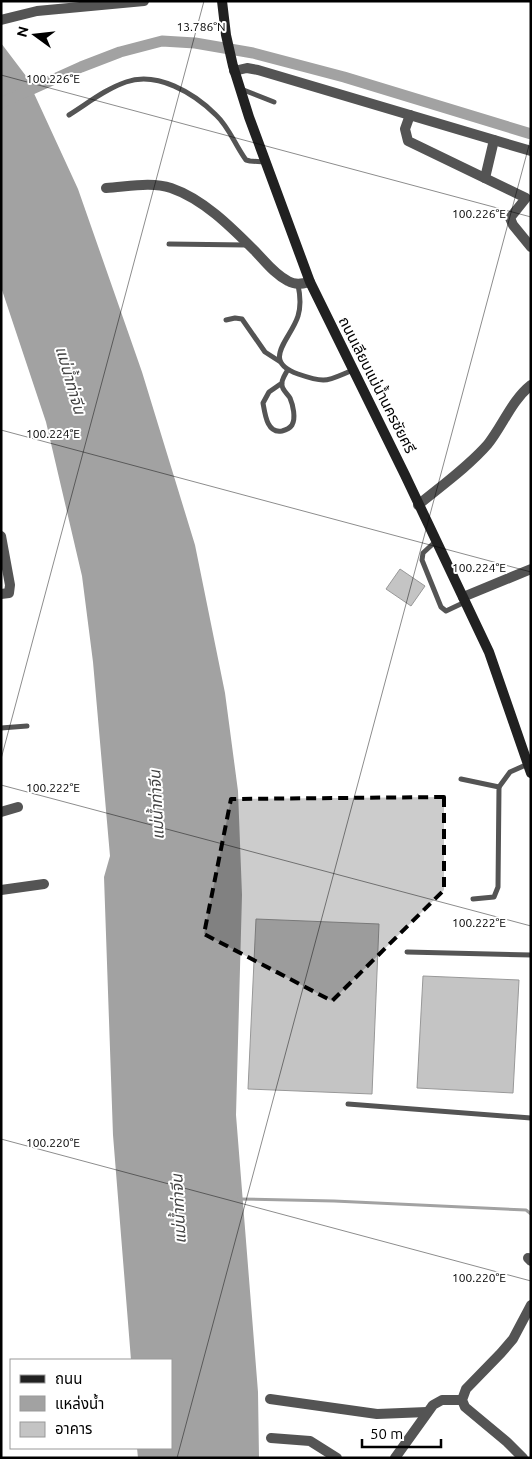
<svg xmlns="http://www.w3.org/2000/svg" width="532" height="1459" viewBox="0 0 532 1459" font-family="Ubuntu,'Noto Sans Thai',sans-serif">
	<rect width="100%" height="100%" fill="#fff"/>
	<!-- water -->
	<path fill="#a2a2a2" d="M1 43 26 76 78 189 142 372 195 545 225 693 238 791 242 895 236 1115 258 1392 259 1458H138L137 1448H171V1360H131L113 1135 104 877 110 856 93 662 82 576 46 422 1 287Z"/>
	<g fill="none" stroke-linecap="round" stroke-linejoin="round">
		<!-- stream -->
		<path stroke="#a2a2a2" stroke-width="3" d="M239 1199 334 1201 526 1210 531 1214"/>
		<!-- canal -->
		<path stroke="#a2a2a2" stroke-width="11" d="M1 103 81 67 120 52 162 41 195 43 253 53 344 77 531 134"/>
	</g>
	<!-- building -->
	<g fill="#c4c4c4" stroke="#989898">
		<path d="M400 569 425 586 411 606 386 589Z"/>
		<path d="M256 919 379 924 372 1094 248 1089Z"/>
		<path d="M423 976 519 980 513 1093 417 1088Z"/>
	</g>
	<g fill="none" stroke-linecap="round" stroke-linejoin="round">
		<!-- service -->
		<g stroke="#545454" stroke-width="5">
			<path d="M241 89 274 102"/>
			<path d="M69 115C87 104 105 89 126 82 157 71 194 93 216 115 229 127 235 145 246 160L250 161 265 162"/>
			<path d="M169 244 246 245"/>
			<path d="M298 285C300 294 301 306 298 316 291 339 260 361 298 374 327 384 326 381 353 370"/>
			<path d="M226 320 235 318 242 319 265 352 279 361"/>
			<path d="M282 383 269 392 263 403C265 414 267 434 282 431 286 430 290 428 292 425 296 418 293 405 290 398 288 394 282 390 282 385 281 380 285 375 287 371"/>
			<path d="M436 541 423 553 422 560 441 607 446 611 465 602"/>
			<path d="M1 728 27 726"/>
			<path d="M461 779 499 787 498 887 494 897 473 899"/>
			<path d="M499 787 510 772 528 764"/>
			<path d="M407 952 531 955"/>
			<path d="M348 1104 531 1118"/>
		</g>
		<!-- minor -->
		<g stroke="#545454" stroke-width="10">
			<path d="M1 20 37 11 144 1"/>
			<path d="M234 71 247 68 258 70 531 151"/>
			<path d="M410 115 405 129 408 141 526 198 510 218 513 225 531 247"/>
			<path d="M485 178 494 140"/>
			<path d="M106 188C126 187 151 181 171 188 203 199 230 226 254 250 264 260 274 274 288 281 295 285 301 284 310 282"/>
			<path d="M418 505C441 486 468 467 488 444 503 425 512 400 531 385"/>
			<path d="M1 536 10 585 9 593 1 594"/>
			<path d="M463 597 531 569"/>
			<path d="M1 812 18 807"/>
			<path d="M1 890 44 884"/>
			<path d="M528 1258 531 1261"/>
			<path d="M270 1399 377 1414 427 1412"/>
			<path d="M271 1438 310 1441 337 1458"/>
			<path d="M395 1458 433 1405 442 1400H462"/>
			<path d="M523 1458 507 1442 465 1407 462 1400 466 1389 501 1353 513 1339 531 1305"/>
		</g>
		<!-- secondary -->
		<path stroke="#212121" stroke-width="10" d="M222 1 226 35 233 66 249 117 310 282 405 475 489 652 531 773"/>
	</g>
	<!-- marked area -->
	<path fill="#000" fill-opacity="0.2" stroke="#000" stroke-width="4" stroke-dasharray="10 6" stroke-linejoin="round" d="M444 797V890L332 1001 204 934 231 799Z"/>
	<!-- ticks -->
	<path fill="none" stroke="#000" stroke-width="1" stroke-opacity="0.45" d="M1 75 531 217M1 430 531 572M1 759 204 1M1 785 531 926M1 1139 531 1281M177 1458 531 138"/>
	<g text-anchor="middle" stroke-width="4" stroke-linejoin="round" paint-order="stroke">
		<!-- street labels -->
		<g font-size="15" fill="#000" stroke="#fff">
			<text transform="translate(377 385) rotate(63)" y="5">ถนนเลียบแม่น้ำนครชัยศรี</text>
		</g>
		<!-- water labels -->
		<g font-size="16" font-style="italic" fill="#434343" stroke="#fff">
			<text transform="translate(71 380) rotate(74)" y="6">แม่น้ำท่าจีน</text>
			<text transform="translate(156 805) rotate(-93)" y="6">แม่น้ำท่าจีน</text>
			<text transform="translate(178 1209) rotate(-93)" y="6">แม่น้ำท่าจีน</text>
		</g>
	</g>
	<g font-size="12" text-anchor="middle" fill="#000" stroke="#fff" stroke-width="4" stroke-linejoin="round" paint-order="stroke">
		<text x="201" y="31">13.786°N</text>
		<text x="53" y="83">100.226°E</text>
		<text x="479" y="218">100.226°E</text>
		<text x="53" y="438">100.224°E</text>
		<text x="479" y="572">100.224°E</text>
		<text x="53" y="792">100.222°E</text>
		<text x="479" y="927">100.222°E</text>
		<text x="53" y="1147">100.220°E</text>
		<text x="479" y="1282">100.220°E</text>
	</g>
	<!-- border -->
	<rect width="532" height="1459" fill="none" stroke="#000000" stroke-width="5"/>
	<!-- legend -->
	<rect x="10" y="1359" width="162" height="90" fill="#ffffff" stroke="#999999"/>
	<rect x="20" y="1375" width="25" height="8" fill="#212121" stroke="#999999"/>
	<text x="55" y="1384" font-size="15" fill="#000000">ถนน</text>
	<rect x="20" y="1396" width="25" height="15" fill="#a2a2a2" stroke="#999999"/>
	<text x="55" y="1409" font-size="15" fill="#000000">แหล่งน้ำ</text>
	<rect x="20" y="1422" width="25" height="15" fill="#c4c4c4" stroke="#999999"/>
	<text x="55" y="1434" font-size="15" fill="#000000">อาคาร</text>
	<!-- north arrow -->
	<g transform="translate(35 35) rotate(285)" stroke="#ffffff" stroke-width="4" paint-order="stroke">
	<path d="M0-4L9 19L0 12L-9 19Z" fill="#000000"/>
	<text y="-8" font-size="14" font-weight="bold" text-anchor="middle" fill="#000000">N</text>
	</g>
	<!-- scale -->
	<path d="M362 1439v8h79v-8" fill="none" stroke="#000000" stroke-width="2.5"/>
	<text x="370" y="1439" font-size="15" fill="#000000" stroke="#ffffff" stroke-width="4" paint-order="stroke">50 m</text>
</svg>
